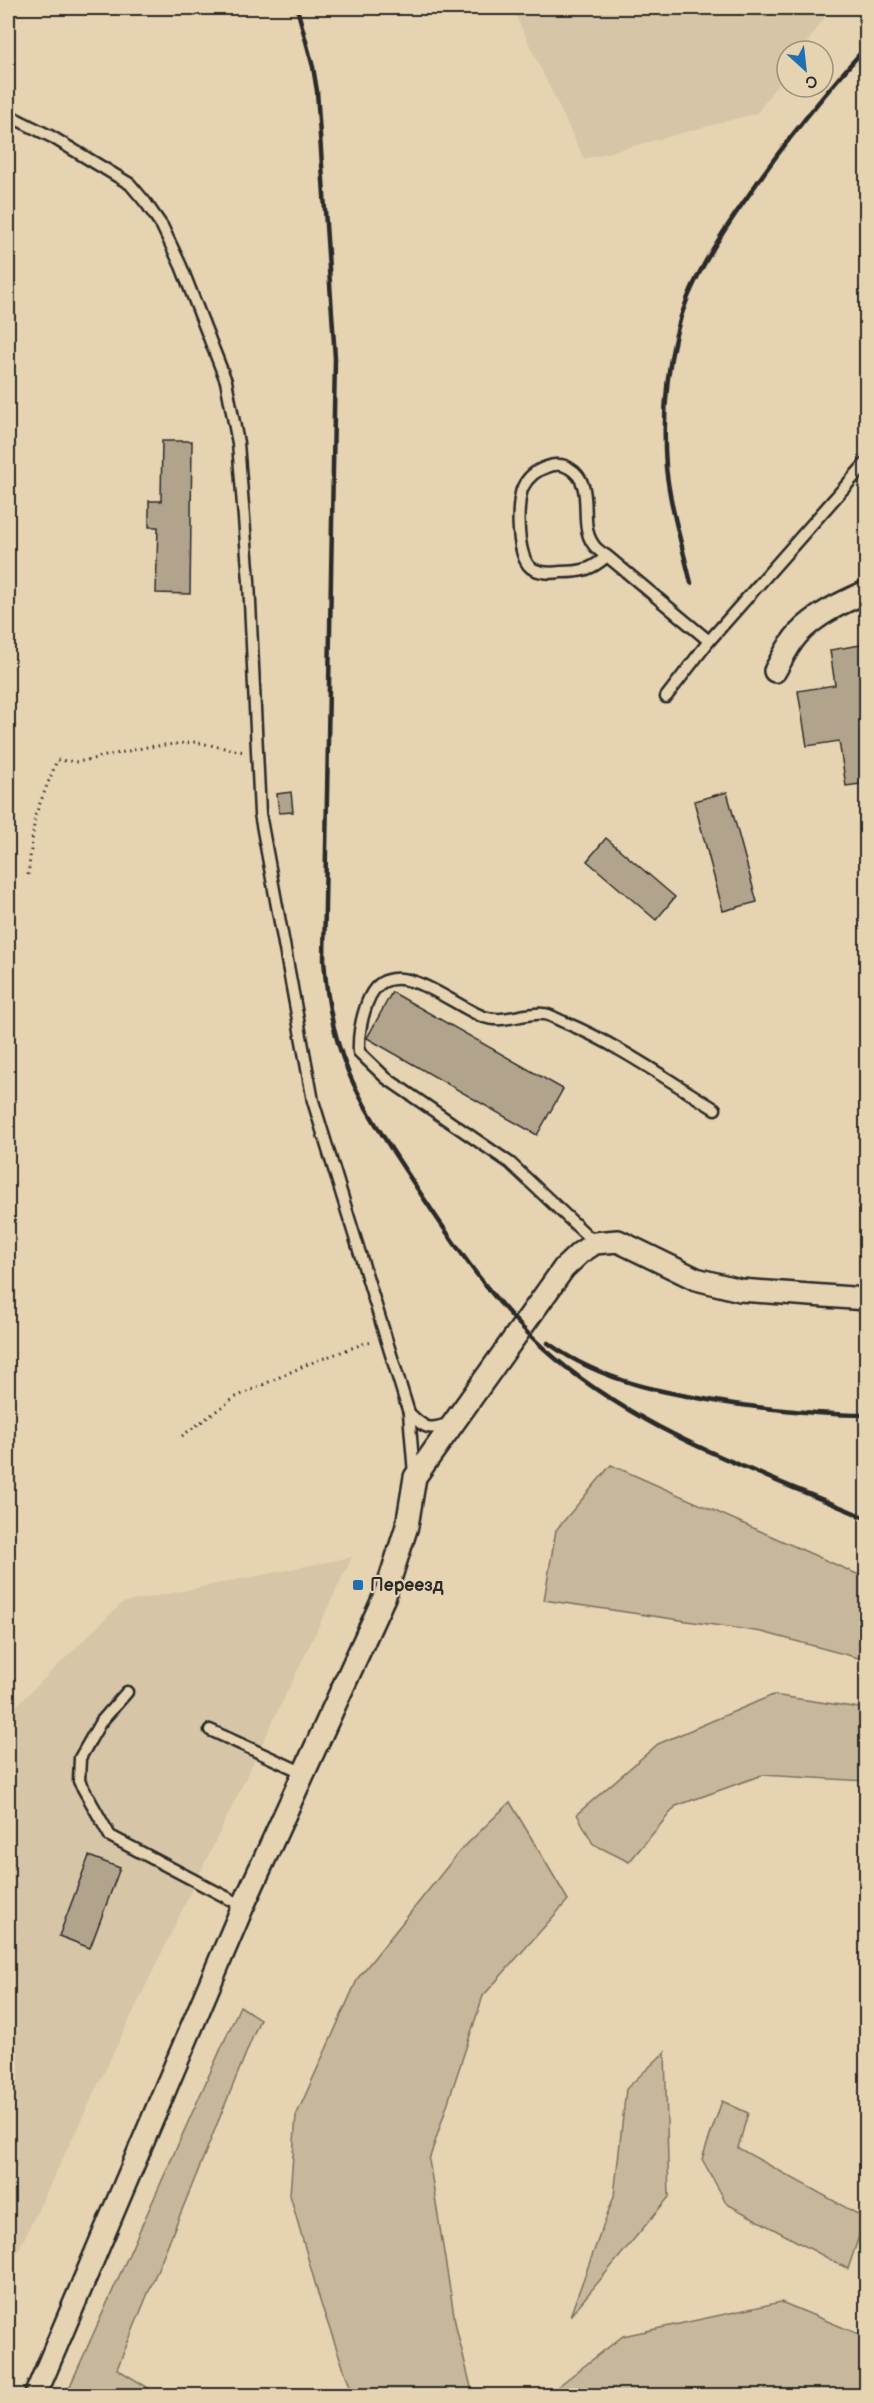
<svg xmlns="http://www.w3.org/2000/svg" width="874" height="2403" viewBox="0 0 874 2403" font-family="'Balsamiq Sans',sans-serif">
	<rect width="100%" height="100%" fill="#e6d3b1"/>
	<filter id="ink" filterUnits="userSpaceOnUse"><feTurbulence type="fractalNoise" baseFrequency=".0167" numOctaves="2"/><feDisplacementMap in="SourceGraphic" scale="12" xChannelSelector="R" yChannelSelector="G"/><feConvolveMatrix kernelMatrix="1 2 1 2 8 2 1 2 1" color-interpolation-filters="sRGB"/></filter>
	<g filter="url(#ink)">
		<!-- built -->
		<g fill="#d6c5a6">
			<path d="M512 8H831L801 51H787V71L757 113 584 159Z"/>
			<path d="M352 1557 8 2272V1714L122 1603Z"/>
		</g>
		<!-- green -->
		<g fill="#c7b89b" stroke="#797263" stroke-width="1.5">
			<path d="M611 1465 866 1578V1660L762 1632 544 1600 556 1530Z"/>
			<path d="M773 1695 866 1709V1781L762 1775 676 1806 629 1862 593 1844 577 1814 658 1744Z"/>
			<path d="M510 1802 568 1900 483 1996 429 2160 456 2327 473 2395H353L321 2304 290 2195 296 2116 358 1978 459 1852Z"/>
			<path d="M240 2006 260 2019 117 2369 160 2395H66Z"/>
			<path d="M665 2052 669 2197 570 2316 614 2196 626 2089Z"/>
			<path d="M722 2101 748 2113 738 2148 865 2218 848 2269 727 2204 702 2159Z"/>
			<path d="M781 2302 866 2337V2395H547L623 2336Z"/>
		</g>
		<!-- building -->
		<g fill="#b2a48c" stroke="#2b2b2b" stroke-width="1.5">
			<path d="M162 441H192L190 594 156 593 158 527H149V501H161Z"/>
			<path d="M867 644V783L846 786 839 741 807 746 798 691 835 685 830 650Z"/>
			<path d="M291 792 293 812 279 813 277 794Z"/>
			<path d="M727 792 757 902 723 911 694 801Z"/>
			<path d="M606 838 675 897 656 920 587 861Z"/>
			<path d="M392 992 563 1089 537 1135 367 1038Z"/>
			<path d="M89 1856 120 1868 90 1948 59 1936Z"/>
		</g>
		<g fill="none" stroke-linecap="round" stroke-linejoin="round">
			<!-- service casing -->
			<g stroke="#2b2b2b" stroke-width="15">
				<g id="service">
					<path d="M8 115 52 137 130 184 146 203 162 226 181 266 226 381 238 443 249 581 260 814 313 1101 409 1413 414 1474"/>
					<path d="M607 556C591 570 582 572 561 572 553 573 541 573 533 569 516 561 516 502 523 487 528 477 537 470 547 467 554 464 563 464 569 468 597 484 577 522 593 544 596 549 602 553 607 556L709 641"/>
					<path d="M666 697 709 641 866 463"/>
					<path d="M595 1243 510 1163 386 1078 359 1052C358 1034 361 1020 367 1003 388 946 452 1006 484 1017 503 1024 524 1012 543 1014 550 1014 558 1020 564 1022 617 1044 666 1079 715 1109"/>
					<path d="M409 1413C425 1429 429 1431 450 1423"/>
					<path d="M127 1692 100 1723 80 1758 79 1781 110 1836 243 1906"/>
					<path d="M210 1730 304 1773"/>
				</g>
			</g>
			<!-- minor casing -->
			<g stroke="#2b2b2b" stroke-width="26">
				<g id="minor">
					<path d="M775 671C782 659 788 645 798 634 817 614 841 603 866 592"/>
					<path d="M35 2396 243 1906 385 1595 407 1526 415 1477 564 1268 580 1253 595 1243 618 1241 696 1279 740 1290 866 1299"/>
				</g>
			</g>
			<!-- path -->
			<g stroke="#2b2b2b" stroke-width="3" stroke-dasharray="1.5 4.5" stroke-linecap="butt">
				<path d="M28 875 35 816 57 760 78 762 147 747 195 742 244 752"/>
				<path d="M182 1436 234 1398 308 1364 363 1344 373 1342"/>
			</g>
			<!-- service -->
			<use href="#service" stroke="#e6d3b1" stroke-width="10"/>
			<!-- minor -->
			<use href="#minor" stroke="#e6d3b1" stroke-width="21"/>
			<!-- rail -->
			<g stroke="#2b2b2b" stroke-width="4.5">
				<path d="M297 8 313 67 317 91 335 358 324 959C330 1058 359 1100 411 1179 453 1243 497 1310 556 1359 645 1434 761 1473 866 1518"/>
				<path d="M691 583C682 545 670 506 666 467 662 412 667 349 688 297 703 261 725 228 748 196 784 143 824 94 866 47"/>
				<path d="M548 1343C603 1383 669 1394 734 1404 778 1410 822 1415 866 1415"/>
			</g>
		</g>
	</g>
	<!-- markers -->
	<rect fill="#1f6fb2" stroke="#e6d3b1" stroke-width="2" x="352" y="1579" width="12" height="12" rx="3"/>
	<g text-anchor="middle" stroke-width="4.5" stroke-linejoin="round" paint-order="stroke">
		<!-- poi labels -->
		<g font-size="18" font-weight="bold" fill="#2b2b2b" stroke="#e6d3b1" text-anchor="start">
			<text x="370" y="1591">Переезд</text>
		</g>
	</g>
	<!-- margin -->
	<rect width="874" height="2403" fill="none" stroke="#e6d3b1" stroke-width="30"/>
	<rect x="15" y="15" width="844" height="2373" fill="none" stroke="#2b2b2b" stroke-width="2" filter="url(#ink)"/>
	<!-- north arrow -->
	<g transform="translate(805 69) rotate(153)"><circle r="28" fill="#e6d3b1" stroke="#9b907b" stroke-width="1.5"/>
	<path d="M0-4.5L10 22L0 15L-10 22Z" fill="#1f6fb2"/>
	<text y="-9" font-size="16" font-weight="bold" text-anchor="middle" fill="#2b2b2b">С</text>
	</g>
</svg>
